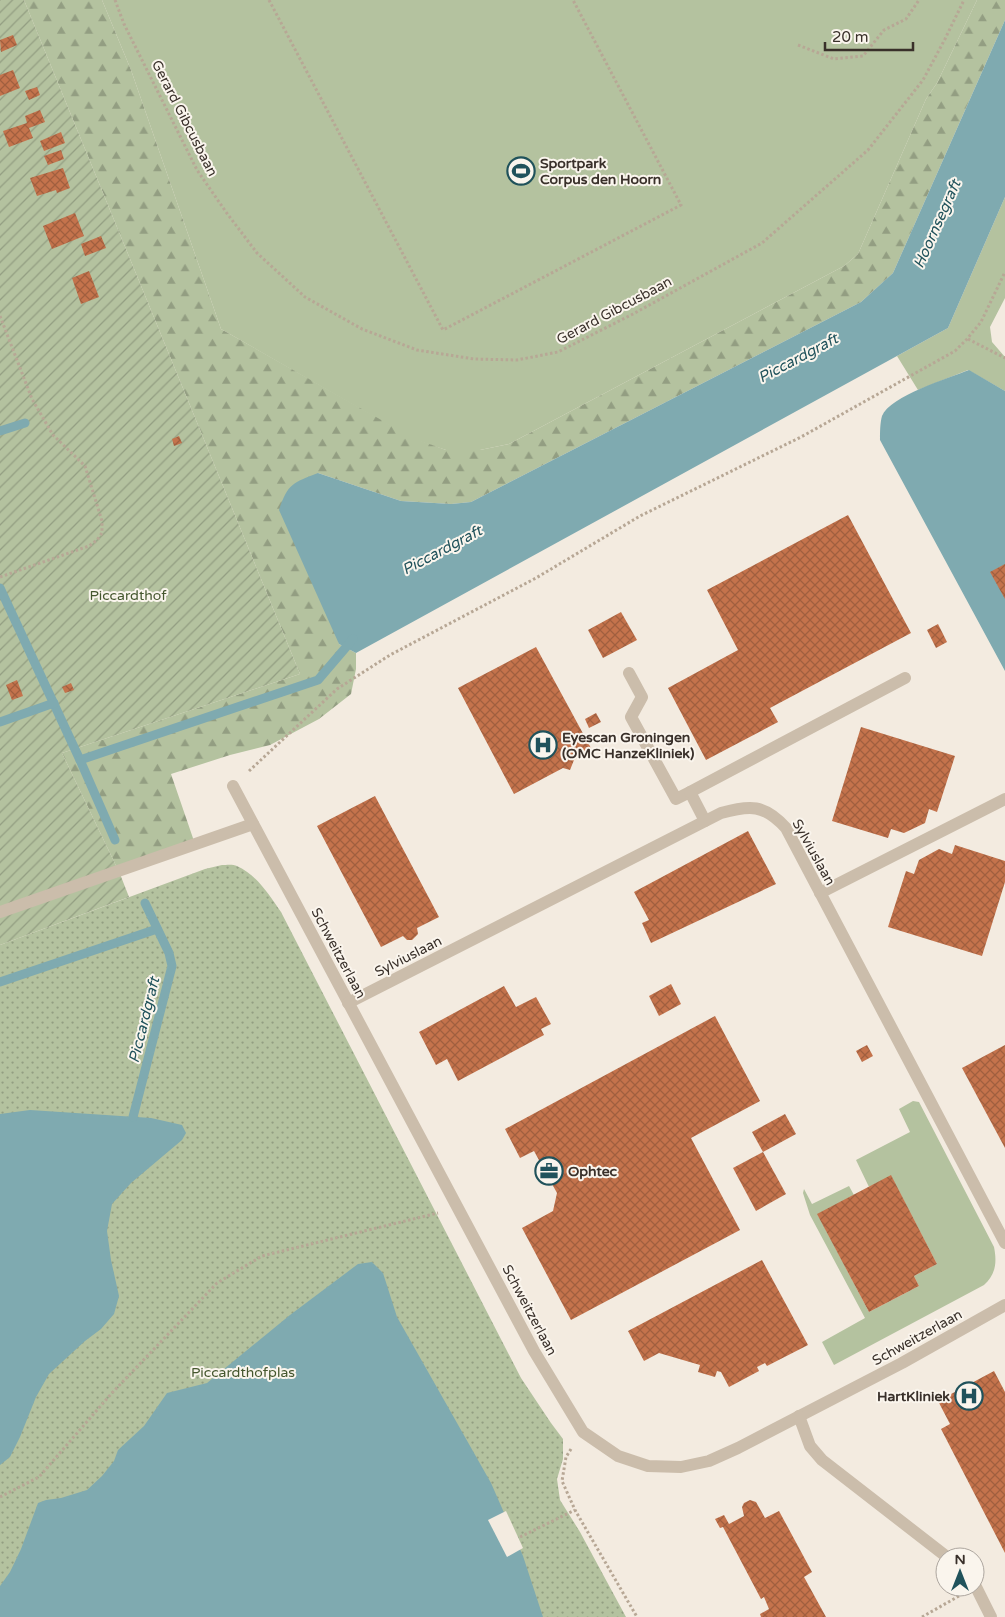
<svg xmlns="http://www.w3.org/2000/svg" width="1005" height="1617" viewBox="0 0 1005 1617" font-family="'Varela Round',sans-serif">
	<defs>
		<pattern id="forest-firs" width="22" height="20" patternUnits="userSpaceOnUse" patternTransform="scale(1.25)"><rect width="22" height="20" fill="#b4c29f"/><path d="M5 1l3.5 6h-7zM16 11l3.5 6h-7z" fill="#939e82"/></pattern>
		<pattern id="park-dots" width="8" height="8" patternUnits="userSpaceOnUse" patternTransform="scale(1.25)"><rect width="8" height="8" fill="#b4c29f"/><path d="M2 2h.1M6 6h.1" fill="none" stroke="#939e82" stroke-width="1.8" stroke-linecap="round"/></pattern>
		<pattern id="garden-furrows" width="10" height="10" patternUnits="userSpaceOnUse" patternTransform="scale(1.25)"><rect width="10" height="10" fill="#b4c29f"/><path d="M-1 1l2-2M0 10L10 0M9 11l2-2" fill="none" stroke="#939e82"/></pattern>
		<pattern id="building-cross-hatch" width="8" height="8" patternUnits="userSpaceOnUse" patternTransform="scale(1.25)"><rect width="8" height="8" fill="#c4734c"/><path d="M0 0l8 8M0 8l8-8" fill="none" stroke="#a05f3f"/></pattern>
	</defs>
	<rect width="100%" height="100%" fill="#f3ebe0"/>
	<!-- grass -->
	<g fill="#b4c29f">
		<path d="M102 0H977L937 83 926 99 858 254 844 266 509 444 480 450H446L413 439 221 329 131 70Z"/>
		<path d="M1005 197V298L990 327 992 342 1005 357V391L968 370 918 390 897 356 948 328Z"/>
		<path d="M913 1101 919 1102 994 1247C997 1262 996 1274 984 1285L834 1365 822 1342 865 1318 810 1215 803 1193 804 1189 812 1204 849 1186 854 1195 818 1215 869 1312 919 1286 914 1276 937 1264 891 1176 869 1187 856 1160 910 1132 899 1109Z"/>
	</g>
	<!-- forest -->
	<path fill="url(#forest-firs)" d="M24 0H102L131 70 221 329 413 438 446 450H480L509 444 844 266 858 254 926 99 937 83 977 0H1005V20L893 273 861 302 471 502 451 504 401 501 318 473 339 644 356 653V669L351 694 319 719 270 745 230 755 171 774 195 844 120 874 62 753 300 674Z"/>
	<!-- park -->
	<path fill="url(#park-dots)" d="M222 865C226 865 233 864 237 866 257 875 269 895 281 912L521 1378 551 1423 563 1439V1459L557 1479 560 1500 580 1532 626 1617H0V945L205 869Z"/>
	<!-- garden -->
	<path fill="url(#garden-furrows)" d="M0 0H24L300 674 62 753 120 874 129 897 0 945Z"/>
	<!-- water -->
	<g fill="#7faab0">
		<path d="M1005 20V197L948 328 356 653 339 644 279 510C288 483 293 483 318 473L401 501 451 504 471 502 861 302 893 273Z"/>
		<path d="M969 370 1005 391V671L880 440C880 433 880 423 882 416 890 396 949 378 969 370Z"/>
		<path d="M30 1110 151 1118 182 1125 186 1133 182 1140 131 1183 112 1204 107 1231 111 1260 119 1296 114 1314 101 1329 85 1341 49 1374 36 1397 20 1437 10 1457 0 1465V1114Z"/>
		<path d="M372 1262 383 1273 397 1317 491 1483 523 1556 543 1617H0V1586L10 1572 21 1549 38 1503 46 1500 61 1498 87 1490 102 1476 114 1461 118 1450 144 1426 167 1393 207 1383 290 1315 358 1264Z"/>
	</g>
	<!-- pier -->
	<path fill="#f3ebe0" d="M506 1511 523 1548 507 1557 488 1520Z"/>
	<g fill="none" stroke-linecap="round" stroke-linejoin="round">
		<!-- stream -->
		<g stroke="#7faab0" stroke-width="9">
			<path d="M0 431 25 423"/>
			<path d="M0 588 80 760"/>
			<path d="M0 722 54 703"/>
			<path d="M115 840 80 760 318 680 353 639"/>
			<path d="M0 982 157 929"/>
			<path d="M133 1117 172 966 169 953 145 903"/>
		</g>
	</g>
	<!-- building -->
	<g fill="url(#building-cross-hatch)">
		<path d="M13 35 17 45 1 52 0 40Z"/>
		<path d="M13 70 20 88 0 96V75Z"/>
		<path d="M37 87 40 95 29 100 25 91Z"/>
		<path d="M40 110 45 122 29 128 33 138 9 147 3 131 27 123 25 116Z"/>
		<path d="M61 132 65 143 44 151 40 141Z"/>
		<path d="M61 150 64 159 48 165 44 156Z"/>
		<path d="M63 168 70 188 57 193 56 190 37 196 30 178Z"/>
		<path d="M75 213 84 236 52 249 43 226Z"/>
		<path d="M101 236 106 248 85 256 81 244Z"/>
		<path d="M89 271 99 297 81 304 72 278Z"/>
		<path d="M179 436 182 443 174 446 172 439Z"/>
		<path d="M848 515 911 633 770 708 778 722 706 760 668 688 738 650 707 590Z"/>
		<path d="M1005 564V599L990 572Z"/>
		<path d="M621 612 637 640 603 658 588 630Z"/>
		<path d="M938 624 947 642 936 648 927 630Z"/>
		<path d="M536 647 592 750 574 760 570 770 563 768 514 794 458 688Z"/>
		<path d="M17 680 23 696 12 700 6 685Z"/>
		<path d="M71 683 74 690 65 693 62 687Z"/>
		<path d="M596 713 601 722 589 728 585 719Z"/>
		<path d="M861 727 955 756 937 812 929 809 925 823 904 833 891 829 888 838 832 821Z"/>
		<path d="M375 796 439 917 417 928 418 934 412 940H407L403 936 381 947 317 826Z"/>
		<path d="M748 831 776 884 651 943 642 923 649 920 634 892Z"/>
		<path d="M955 845 1005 861V882L982 956 888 927 906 871 914 874 919 860 939 849 952 854Z"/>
		<path d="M671 984 681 1004 659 1016 649 996Z"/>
		<path d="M504 986 516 1007 536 997 551 1024 541 1029 544 1035 458 1081 447 1059 436 1065 419 1032Z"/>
		<path d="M715 1016 760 1101 691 1138 740 1230 571 1320 522 1228 553 1211 557 1193 534 1151 520 1158 505 1129Z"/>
		<path d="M867 1045 873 1056 862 1062 856 1051Z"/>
		<path d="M1005 1045V1148L962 1068Z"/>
		<path d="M785 1114 796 1134 763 1152 752 1132Z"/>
		<path d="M763 1152 786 1194 756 1211 733 1168Z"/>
		<path d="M891 1175 937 1264 914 1276 919 1286 869 1312 817 1214Z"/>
		<path d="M762 1260 808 1345 767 1366 765 1363 757 1367 759 1371 729 1387 721 1372 717 1371 715 1377 698 1372 700 1365 659 1353 644 1361 628 1331Z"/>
		<path d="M994 1371 1005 1392V1553L941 1429 950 1424 938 1401Z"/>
		<path d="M750 1500 756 1502 765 1518 779 1511 812 1572 804 1577 826 1617H761L760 1614 769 1609 764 1597 761 1599 723 1527 720 1528 715 1519 724 1515 729 1524 744 1516 742 1507 744 1503Z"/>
	</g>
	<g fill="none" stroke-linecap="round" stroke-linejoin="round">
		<!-- path -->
		<g stroke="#b7a795" stroke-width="3" stroke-dasharray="2.5 2.5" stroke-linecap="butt">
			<path d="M115 0 124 24 197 170 226 212 257 253 305 297 362 329 417 350 474 359 517 360 558 352 633 314 762 243 868 150 923 80 945 39 964 0"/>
			<path d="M269 0 443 330 681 205 573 0"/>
			<path d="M798 45 834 59 863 56 884 30 906 19 919 0"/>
			<path d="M0 316 32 399 53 435 85 466 102 521V533L97 540 89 546 0 577"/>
			<path d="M968 339 1005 358"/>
			<path d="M249 771 337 689 390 655 536 578 640 516 801 437 955 351 967 339 981 322 1005 272"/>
			<path d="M571 1449 566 1457 562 1481 575 1510 637 1617"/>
			<path d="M0 1497 39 1477 111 1394 217 1283 262 1256 438 1213"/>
			<path d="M520 1537 575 1510"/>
			<path d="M922 1617 959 1596"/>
		</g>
		<!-- minor -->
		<g stroke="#cbbdab" stroke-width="12">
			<path d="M629 673 642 697 631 717 676 799 690 792 705 821"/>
			<path d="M233 786 534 1351 583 1432 618 1456 648 1466 681 1467 709 1461 738 1448 902 1363 1005 1305"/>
			<path d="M690 792 905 678"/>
			<path d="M820 893 1005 799"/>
			<path d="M0 912 253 824"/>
			<path d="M348 1003 721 813C750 805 764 804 786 828L1005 1243"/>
			<path d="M799 1416 810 1446 822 1460 947 1557"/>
			<path d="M975 1585 991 1617"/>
		</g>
	</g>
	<!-- icons -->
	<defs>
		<g id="stadium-ring" transform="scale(1.4375)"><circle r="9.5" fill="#faf5ed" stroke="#20525b" stroke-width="1.5"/><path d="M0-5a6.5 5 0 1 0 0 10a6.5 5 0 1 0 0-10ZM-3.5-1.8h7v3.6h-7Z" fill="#20525b"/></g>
		<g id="hospital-ring" transform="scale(1.4375)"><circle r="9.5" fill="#faf5ed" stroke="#20525b" stroke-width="1.5"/><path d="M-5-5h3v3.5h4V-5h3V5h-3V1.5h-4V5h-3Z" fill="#20525b"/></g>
		<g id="office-ring" transform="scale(1.4375)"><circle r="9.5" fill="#faf5ed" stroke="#20525b" stroke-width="1.5"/><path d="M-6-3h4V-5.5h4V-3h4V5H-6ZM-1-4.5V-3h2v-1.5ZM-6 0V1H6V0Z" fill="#20525b"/></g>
	</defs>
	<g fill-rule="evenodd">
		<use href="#stadium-ring" x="521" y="171"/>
		<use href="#hospital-ring" x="543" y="745"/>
		<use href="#office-ring" x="549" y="1171"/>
		<use href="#hospital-ring" x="969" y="1396"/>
	</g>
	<g text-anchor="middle" stroke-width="4" stroke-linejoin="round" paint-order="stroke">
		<!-- street labels -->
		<g font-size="14" fill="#39302a" stroke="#faf5ed">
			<text transform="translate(185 118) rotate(63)" y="5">Gerard Gibcusbaan</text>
			<text transform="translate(614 310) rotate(-28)" y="5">Gerard Gibcusbaan</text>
			<text transform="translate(814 852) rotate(61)" y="5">Sylviuslaan</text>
			<text transform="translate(339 953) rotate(62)" y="5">Schweitzerlaan</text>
			<text transform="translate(408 956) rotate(-27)" y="5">Sylviuslaan</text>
			<text transform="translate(530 1310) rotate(62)" y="5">Schweitzerlaan</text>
			<text transform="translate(917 1337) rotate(-29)" y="5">Schweitzerlaan</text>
		</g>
		<!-- poi labels -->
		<g font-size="14" font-weight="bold" fill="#39302a" stroke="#faf5ed" text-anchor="start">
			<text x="540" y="168">Sportpark<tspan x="540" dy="16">Corpus den Hoorn</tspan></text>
			<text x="562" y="742">Eyescan Groningen<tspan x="562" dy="16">(OMC HanzeKliniek)</tspan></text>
			<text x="568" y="1176">Ophtec</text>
			<text x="950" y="1401" text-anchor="end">HartKliniek</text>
		</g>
		<!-- park labels -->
		<g font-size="14" fill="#45572e" stroke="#faf5ed">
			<text x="128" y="600">Piccardthof</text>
			<text x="243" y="1377">Piccardthofplas</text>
		</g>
		<!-- water labels -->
		<g font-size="15" font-style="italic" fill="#20525b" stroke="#faf5ed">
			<text transform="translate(937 224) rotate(-66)" y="5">Hoornsegraft</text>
			<text transform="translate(798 358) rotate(-28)" y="5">Piccardgraft</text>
			<text transform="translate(442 550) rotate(-28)" y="5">Piccardgraft</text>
			<text transform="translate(144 1020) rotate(-76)" y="5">Piccardgraft</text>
		</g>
	</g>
	<!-- north arrow -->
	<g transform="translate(960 1572)"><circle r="24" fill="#faf5ed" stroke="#ada69f"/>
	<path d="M0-4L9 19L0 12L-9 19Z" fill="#20525b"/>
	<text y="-8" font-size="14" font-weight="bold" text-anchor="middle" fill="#39302a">N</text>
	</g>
	<!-- scale -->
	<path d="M825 42v8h88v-8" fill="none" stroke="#39302a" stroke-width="2.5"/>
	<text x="832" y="42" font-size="15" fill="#39302a" stroke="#faf5ed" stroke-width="4" paint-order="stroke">20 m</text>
</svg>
